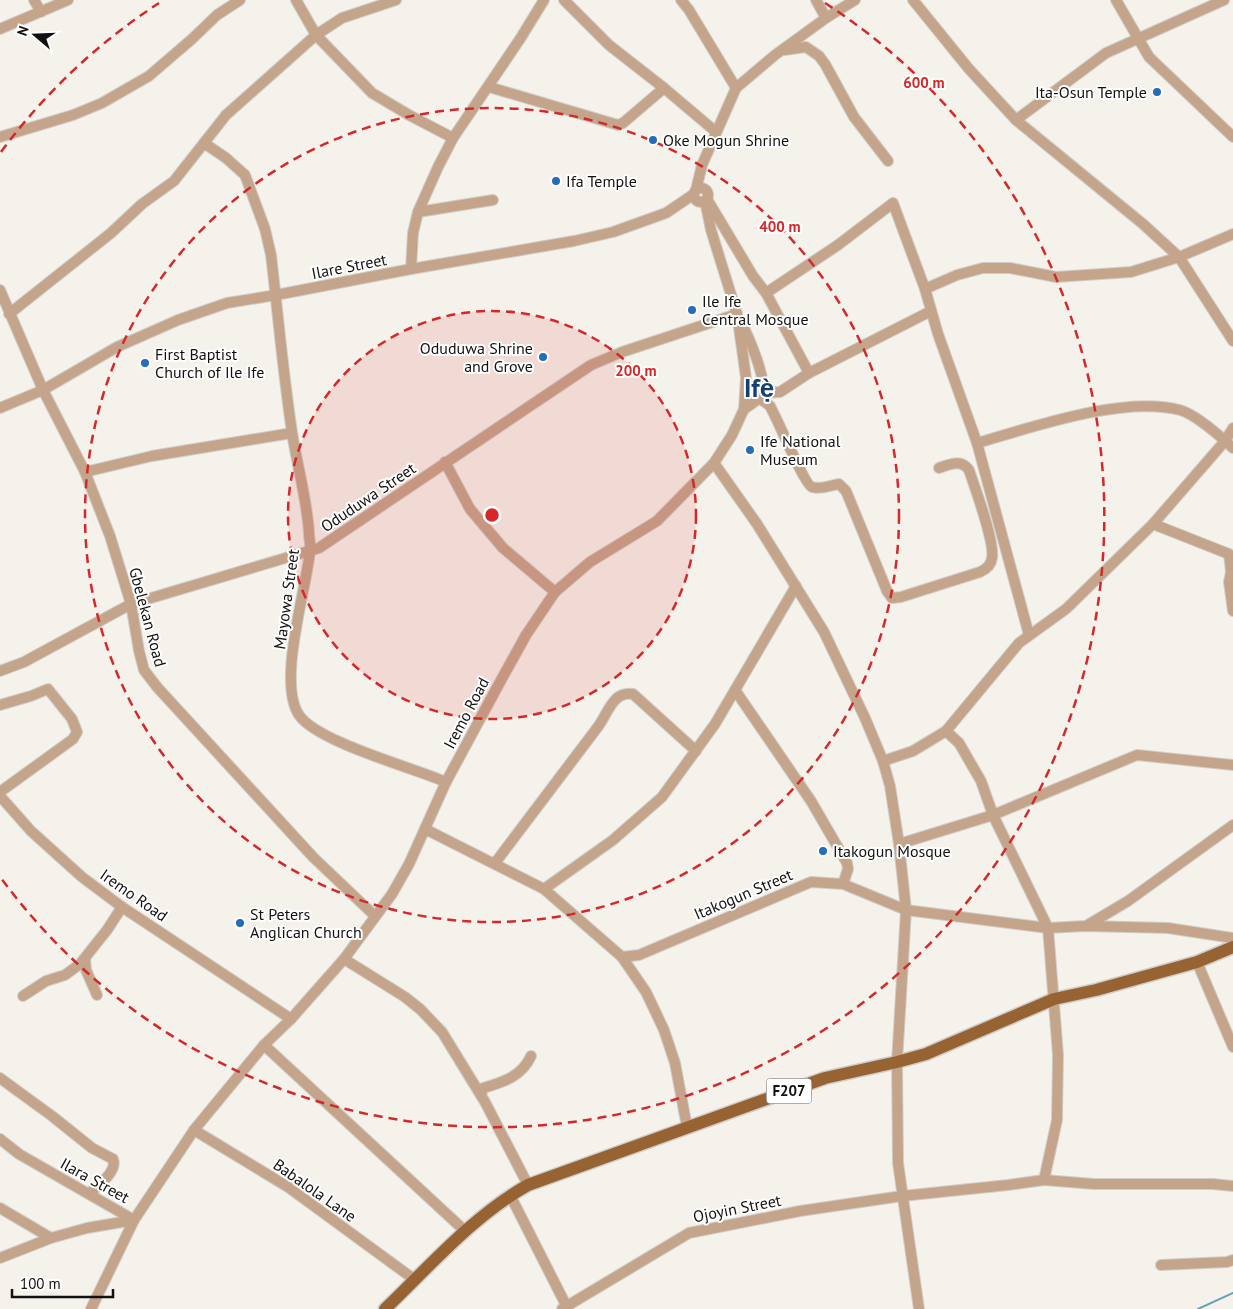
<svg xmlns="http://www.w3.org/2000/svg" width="1233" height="1309" viewBox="0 0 1233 1309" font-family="'PT Sans',sans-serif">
	<rect width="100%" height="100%" fill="#f5f2ec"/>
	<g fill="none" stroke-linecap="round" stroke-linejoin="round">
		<!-- stream -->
		<path stroke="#67a3b1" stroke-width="2" d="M1198 1309 1233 1293"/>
		<!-- minor casing -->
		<g stroke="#d1cec9" stroke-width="12">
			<g id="minor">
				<path d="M34 0 41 12"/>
				<path d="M296 0 316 35 372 93 409 115 453 138"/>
				<path d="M564 0 609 45 664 88"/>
				<path d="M681 0 689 10 736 88"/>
				<path d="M816 0 826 18"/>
				<path d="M913 0 969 69 1016 120 1143 224 1179 257 1233 341"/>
				<path d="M1116 0 1149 57 1233 137"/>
				<path d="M0 29 68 0"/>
				<path d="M785 50 806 47 819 56 825 64 854 117 888 161"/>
				<path d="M489 87 618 125 623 123 664 88 716 132"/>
				<path d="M1016 120 1106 53 1224 0"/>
				<path d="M0 137 73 115 102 103 149 76 192 39 217 15 240 0"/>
				<path d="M204 143 226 158 245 175 265 229 271 255C278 314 283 373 292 432 297 466 307 499 309 533 309 539 311 545 310 551 306 591 277 682 299 715 317 742 414 768 446 782"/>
				<circle cx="701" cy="195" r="7"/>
				<path d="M696 190 702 165 736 88 775 55 826 18 855 0"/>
				<path d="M707 199 753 276 766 293 809 373 931 311"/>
				<path d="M418 212 493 200"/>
				<path d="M411 269 413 233 418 212 438 167 453 138 520 39 544 0"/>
				<path d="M925 289 957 275 983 268H1010L1056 277 1131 272 1179 257 1233 234"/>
				<path d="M0 290 43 390 85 472 110 536 131 604 139 651 144 670 157 687 313 857 375 916"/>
				<path d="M766 293 838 245 893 203 925 289 938 334 977 443 1029 635"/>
				<path d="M9 314 111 233 142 204 174 181 226 115 316 35 342 18 396 0"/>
				<path d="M740 320C747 333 768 380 762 394 759 400 750 405 744 409"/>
				<path d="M763 393 780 392 809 373"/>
				<path d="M759 398 770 406 773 412C779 423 805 485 812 487 821 490 831 485 839 484L846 491 887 591 892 598 901 597 980 572C987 569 991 565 992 558 995 542 975 488 969 470 961 459 951 464 939 468"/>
				<path d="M0 408 43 390 117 347 178 320 227 303 276 295 411 269 574 241 613 232 666 213 694 194"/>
				<path d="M977 443C1033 427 1124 395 1180 410 1197 415 1220 436 1233 448"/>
				<path d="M445 462 470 509 503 548 555 592"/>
				<path d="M714 463 757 524 824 632 865 718 883 761 890 786 899 844 906 910 897 1062 898 1163 919 1309"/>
				<path d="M85 472 152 456 292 433"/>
				<path d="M1153 524 1229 554 1231 572 1229 582 1233 611"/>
				<path d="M0 671 24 662 131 604 319 548 591 365 622 352 737 314"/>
				<path d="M735 690 811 801 847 863 848 869 843 884"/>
				<path d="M0 705 31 696 48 689 72 719 77 732 73 739 0 792"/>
				<path d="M946 731 959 743 981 781 993 815 1048 928 1058 1055 1057 1120 1044 1180"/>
				<path d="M883 761 913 751 946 731 1019 643 1066 609 1153 524 1225 441 1233 428"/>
				<path d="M0 796 31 831 82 877 122 907 291 1019"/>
				<path d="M425 829 544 889 622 957 646 992 664 1030 675 1063 687 1127"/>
				<path d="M899 844 993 815 1137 755 1233 765"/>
				<path d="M495 863C529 818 563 773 597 728 604 719 608 707 616 699 621 694 626 693 633 694L696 751"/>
				<path d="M544 889 613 840 662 797 715 724 796 586"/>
				<path d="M1086 926 1128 901 1233 825"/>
				<path d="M622 957 639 955 811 882 843 884 906 910 1048 928 1085 926 1168 928 1233 938"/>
				<path d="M85 959 86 970 97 995"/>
				<path d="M344 959 405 997 420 1009 442 1032 485 1102 528 1185"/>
				<path d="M1197 962 1233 1047"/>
				<path d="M23 996 46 981 65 975 80 964 107 930 122 907"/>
				<path d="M264 1045 465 1231"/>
				<path d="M0 1078 52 1116 92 1148 113 1159C118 1172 97 1186 89 1194"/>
				<path d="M481 1095 483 1088C504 1082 522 1076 531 1056"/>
				<path d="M194 1130 288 1187 415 1280"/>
				<path d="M0 1139 19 1154 134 1220 87 1228 51 1238 0 1258"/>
				<path d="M510 1195 568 1309"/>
				<path d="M0 1208 51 1238"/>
				<path d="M1161 1265 1227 1262 1233 1260"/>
				<path d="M91 1309 134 1220 194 1130 264 1045 291 1019 344 959 392 894 409 864 446 782 500 682 526 635 555 592 590 562 657 521 714 463 732 435 744 409 746 378 743 356 737 314 711 230 705 201"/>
				<path d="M562 1309 689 1233 800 1211 902 1196 1008 1185 1044 1180 1094 1184H1213L1233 1186"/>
			</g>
		</g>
		<!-- major casing -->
		<g stroke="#d1cec9" stroke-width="15">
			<path id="major" d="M385 1309C430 1266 473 1216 528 1185L825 1078 897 1062 926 1054 1054 999 1096 990 1197 962 1233 947"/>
		</g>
		<!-- minor -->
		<use href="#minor" stroke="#c4a58c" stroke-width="10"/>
		<!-- major -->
		<use href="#major" stroke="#986332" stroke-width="12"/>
	</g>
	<!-- distance rings -->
	<circle cx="492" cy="515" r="204" fill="#d62828" fill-opacity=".12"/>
	<g fill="none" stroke="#d62828" stroke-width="2.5" stroke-dasharray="9 6">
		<circle cx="492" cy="515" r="204"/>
		<circle cx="492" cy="515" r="407"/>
		<path d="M1 152A611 611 0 0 1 159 3M825 3A611 611 0 1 1 1 878"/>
	</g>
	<!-- markers -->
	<g fill="#246cbc" stroke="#fff" stroke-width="2">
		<circle cx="1157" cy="92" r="5"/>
		<circle cx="653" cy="140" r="5"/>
		<circle cx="556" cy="181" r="5"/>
		<circle cx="692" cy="310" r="5"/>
		<circle cx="543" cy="357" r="5"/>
		<circle cx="145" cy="363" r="5"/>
		<circle cx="750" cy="450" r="5"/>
		<circle cx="823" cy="851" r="5"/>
		<circle cx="240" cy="923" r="5"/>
	</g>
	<g text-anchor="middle" stroke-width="4" stroke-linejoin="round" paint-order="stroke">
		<!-- shield labels -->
		<rect fill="#fff" stroke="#595857" stroke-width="1" x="766.5" y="1078.5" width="45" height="25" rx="4"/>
		<g font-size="15" font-weight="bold" fill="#12110f">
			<text x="789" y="1096">F207</text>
		</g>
		<!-- poi labels -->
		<g font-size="16" fill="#12110f" stroke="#fff" text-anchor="start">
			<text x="1147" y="98" text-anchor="end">Ita-Osun Temple</text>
			<text x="663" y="146">Oke Mogun Shrine</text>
			<text x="566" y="187">Ifa Temple</text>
			<text x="702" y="307">Ile Ife<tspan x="702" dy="18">Central Mosque</tspan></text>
			<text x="533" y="354" text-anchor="end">Oduduwa Shrine<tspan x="533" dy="18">and Grove</tspan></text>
			<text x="155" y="360">First Baptist<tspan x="155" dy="18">Church of Ile Ife</tspan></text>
			<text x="760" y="447">Ife National<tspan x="760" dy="18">Museum</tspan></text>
			<text x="833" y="857">Itakogun Mosque</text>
			<text x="250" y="920">St Peters<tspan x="250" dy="18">Anglican Church</tspan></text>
		</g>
		<!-- street labels -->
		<g font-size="16" fill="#12110f" stroke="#fff">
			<text transform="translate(349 266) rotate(-11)" y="6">Ilare Street</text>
			<text transform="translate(368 497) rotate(-34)" y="6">Oduduwa Street</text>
			<text transform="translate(286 599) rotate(-82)" y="6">Mayowa Street</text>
			<text transform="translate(148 617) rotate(75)" y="6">Gbelekan Road</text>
			<text transform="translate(466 713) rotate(-62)" y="6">Iremo Road</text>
			<text transform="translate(743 894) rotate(-23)" y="6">Itakogun Street</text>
			<text transform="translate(134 895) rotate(35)" y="6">Iremo Road</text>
			<text transform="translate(95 1180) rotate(29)" y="6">Ilara Street</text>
			<text transform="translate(315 1190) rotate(35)" y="6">Babalola Lane</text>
			<text transform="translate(737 1208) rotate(-11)" y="6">Ojoyin Street</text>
		</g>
		<!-- town labels -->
		<g font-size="26" font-weight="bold" fill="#124073" stroke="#fff">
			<text x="759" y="397">Ifẹ̀</text>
		</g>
	</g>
	<circle cx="492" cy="515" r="8" fill="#d62828" stroke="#fff" stroke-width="2.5"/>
	<g font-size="15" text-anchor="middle" font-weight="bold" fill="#d62828" stroke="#fff" stroke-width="4" stroke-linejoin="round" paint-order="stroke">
		<text x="924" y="88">600 m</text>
		<text x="780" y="232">400 m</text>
		<text x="636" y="376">200 m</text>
	</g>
	<!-- north arrow -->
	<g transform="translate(35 35) rotate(289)" stroke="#ffffff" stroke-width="4" paint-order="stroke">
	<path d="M0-4L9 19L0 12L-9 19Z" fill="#12110f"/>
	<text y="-8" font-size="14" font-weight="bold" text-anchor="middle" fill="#12110f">N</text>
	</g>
	<!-- scale -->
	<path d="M12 1289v8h101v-8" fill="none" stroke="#12110f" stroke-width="2.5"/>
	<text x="20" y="1289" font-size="15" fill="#12110f" stroke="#ffffff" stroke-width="4" paint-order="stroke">100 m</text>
</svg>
